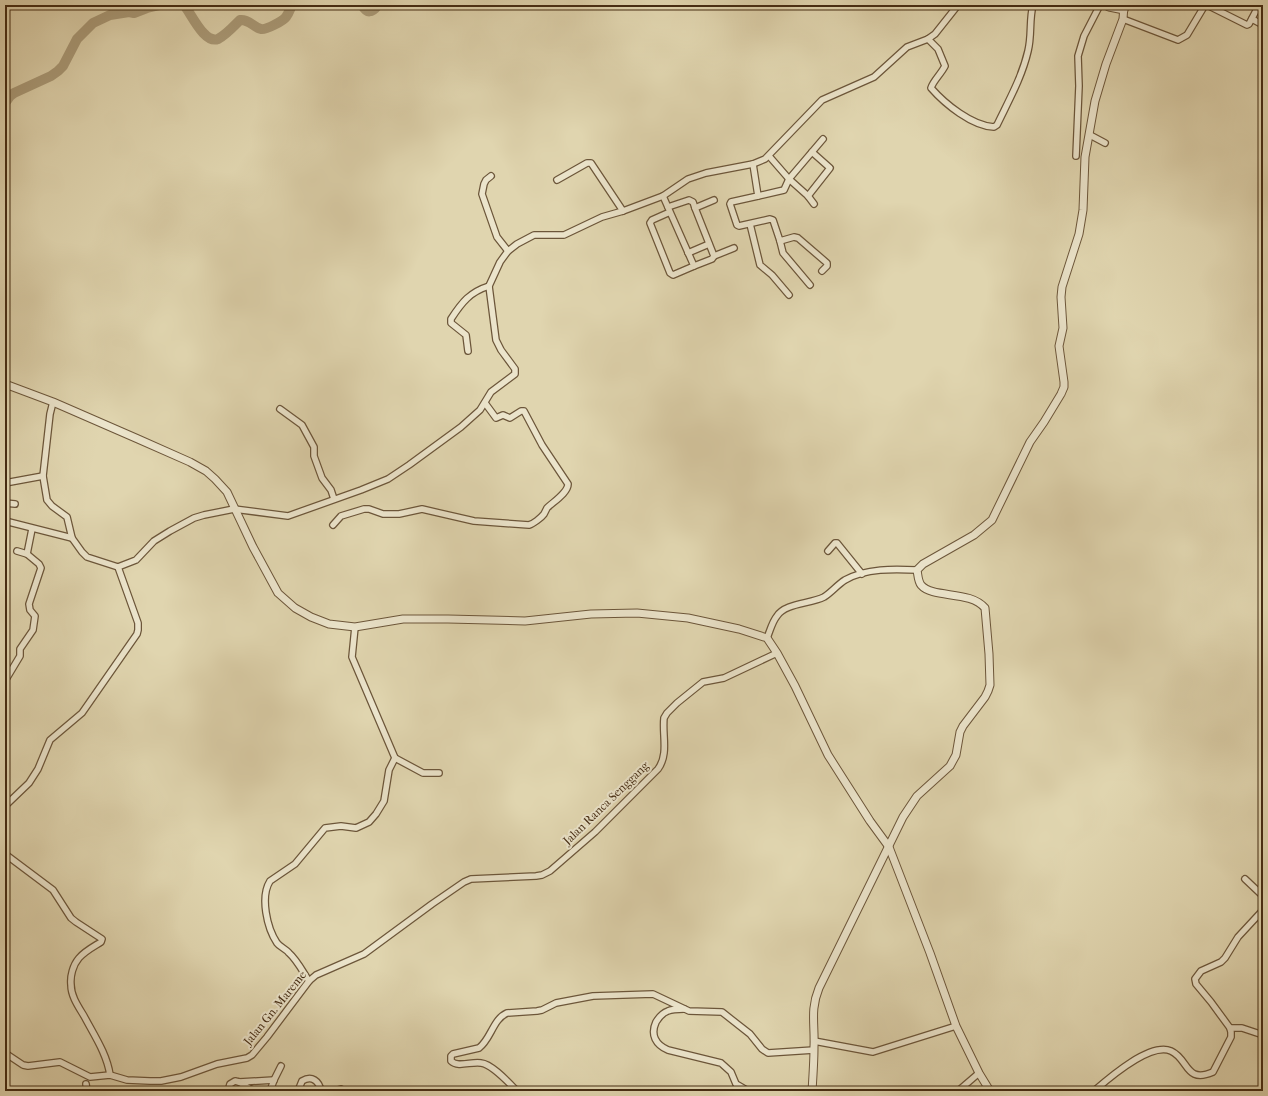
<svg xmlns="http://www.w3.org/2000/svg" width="1268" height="1096" viewBox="0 0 1268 1096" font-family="'IM FELL French Canon',serif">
	<rect width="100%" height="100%" fill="#e0d5af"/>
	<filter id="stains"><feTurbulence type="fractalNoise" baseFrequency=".005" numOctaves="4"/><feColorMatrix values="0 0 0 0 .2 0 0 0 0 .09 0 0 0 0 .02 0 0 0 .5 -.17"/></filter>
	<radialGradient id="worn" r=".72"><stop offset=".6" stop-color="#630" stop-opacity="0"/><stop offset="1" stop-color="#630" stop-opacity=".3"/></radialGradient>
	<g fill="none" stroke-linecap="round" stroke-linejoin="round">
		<!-- river -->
		<g stroke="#ab9c7a" stroke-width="10">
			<path d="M184 5C191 13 204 44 218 39 226 35 234 26 240 20 249 19 253 27 261 29 266 30 283 21 286 17 289 13 290 9 292 5"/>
			<path d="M362 5C367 14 372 13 378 5"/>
			<path d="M5 103 10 96 14 93 51 76 58 71 63 66 77 39 93 23 110 15 129 12 134 13 147 8 160 5"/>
		</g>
		<!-- minor casing -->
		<g stroke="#6c563a" stroke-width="8">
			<g id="minor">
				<path d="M1207 5 1247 25 1249 24 1259 5"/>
				<path d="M1123 19 1178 40 1187 35 1205 5"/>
				<path d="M1252 19 1263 25"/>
				<path d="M928 39 938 49 945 66C941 74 933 81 931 88 945 104 972 126 994 127L997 125C1009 100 1022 77 1028 51 1032 35 1029 20 1033 5"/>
				<path d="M1090 135 1105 143"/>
				<path d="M769 156 789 179 808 196 814 204"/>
				<path d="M1076 156 1079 86 1078 56 1084 36 1100 5"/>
				<path d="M753 164 758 196 731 202 730 204 737 225 739 226 770 219 773 220 780 241 794 237 798 238 827 263V266L822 271"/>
				<path d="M491 176 486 180 484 184 482 194 497 237 508 251"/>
				<path d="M557 180 587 163H591L623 211"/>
				<path d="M663 196 694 266 673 275 670 273 650 223 652 220 670 212"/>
				<path d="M758 196 784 190 789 179 823 139"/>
				<path d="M808 196 830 168 812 152"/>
				<path d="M668 207 689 200 693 202 695 208 714 256 712 259 694 266"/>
				<path d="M695 208 714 200"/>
				<path d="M750 224 760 265 772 275 789 295"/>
				<path d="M780 241 783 253 810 285"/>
				<path d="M688 253 709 244"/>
				<path d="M714 256 734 248"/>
				<path d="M468 351 466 335 451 323V319C462 302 470 292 489 286"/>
				<path d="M53 402 50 414 43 476 47 500 52 506 67 517 72 538"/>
				<path d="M280 409 302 425 314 447V456L322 478 331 490 334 499"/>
				<path d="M5 483 43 476"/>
				<path d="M5 503 15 504"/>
				<path d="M5 521 72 538 82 552 87 557 118 567 136 560 154 541 170 531 194 518 204 515 234 509 288 516 361 490 388 479 409 465 461 427 480 410 491 392 515 374V369L501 350 496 340 489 286 500 262 508 251 517 244 534 235H564L602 217 623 211 663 196 688 179 706 173 753 164 765 159 822 100 874 77 907 47 928 39 935 34 958 5"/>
				<path d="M333 525 341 516 364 509H369L383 514H399L422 509 474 521 529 525C533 524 541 518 544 514 545 512 546 510 547 508 553 502 568 493 568 484L542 445 524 411H521L510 418 503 415 496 418 485 403"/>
				<path d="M17 551 27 554 32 529"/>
				<path d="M828 551 835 543H837L862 574"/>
				<path d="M767 638C770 631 772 622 777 616 785 603 810 604 824 597 832 592 837 585 845 580 866 568 894 569 917 570"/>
				<path d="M5 681 20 656V649L33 630 35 616 30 610 29 604 41 568 39 564 27 554"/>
				<path d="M395 758 423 773H439"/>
				<path d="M5 806 29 783 38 769 50 740 82 713 137 634 138 630V623L118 567"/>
				<path d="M5 854 53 890 71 918 76 922 102 939 101 942C93 947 85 951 79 958 73 965 70 976 71 985 71 996 78 1006 84 1016 94 1035 107 1054 110 1075"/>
				<path d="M1245 879 1263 896"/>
				<path d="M309 981C303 972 297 960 289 953 286 949 280 947 277 943 267 928 260 897 270 881L295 864 325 828 341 826 356 828 369 822 376 814 384 801 389 770 395 758 352 657 355 627"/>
				<path d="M684 1009C679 1009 672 1009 668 1011 662 1013 659 1017 656 1022 650 1035 656 1045 668 1050L721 1063 731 1072 736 1084 748 1091"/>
				<path d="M1230 1028 1211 1002 1196 984 1195 979 1201 971 1221 962 1225 958 1238 937 1263 910"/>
				<path d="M814 1041 873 1052 956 1026"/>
				<path d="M5 1053 23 1065 28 1066 60 1062 90 1077 110 1075 127 1080 150 1081H161L181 1077 217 1064 247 1058 252 1055 267 1037 309 981 316 975 364 954 432 904 464 882 471 879 536 876 542 875 550 871 595 832 658 769C669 754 662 735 664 718L667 713 677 703 703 682 724 678 777 653"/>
				<path d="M239 1082 254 1091"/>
				<path d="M86 1084 87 1091"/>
				<path d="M228 1091 230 1084 235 1081 239 1082 274 1080"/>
				<path d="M270 1091 274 1080 281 1066"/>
				<path d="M298 1091 302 1081C312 1075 319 1081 321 1091"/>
				<path d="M334 1091 341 1089 344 1091"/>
				<path d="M517 1091C509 1083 492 1064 481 1063 472 1061 458 1068 451 1061V1056L453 1054 479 1048C491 1039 493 1019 507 1013L537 1011 542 1010 556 1003 593 996 653 994 689 1011 722 1012 750 1034 762 1049 768 1053 814 1050"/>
				<path d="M958 1091 979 1073"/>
				<path d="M1094 1091C1109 1078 1150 1042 1171 1051 1189 1059 1185 1084 1213 1072L1231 1037V1032L1230 1028H1242L1263 1035"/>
			</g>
		</g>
		<!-- tertiary casing -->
		<g stroke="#6c563a" stroke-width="9">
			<g id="tertiary">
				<path d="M1105 5 1109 7 1124 10"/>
				<path d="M5 384 53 402 138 439 190 462 206 471 215 479 227 492 253 547 278 593 295 608 311 617 329 624 355 627 403 619H448L525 621 591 614 637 613 688 618 739 629 767 638 777 653 795 686 828 755 870 821 889 847 930 953 956 1026 979 1073 990 1091"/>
				<path d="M812 1091C813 1076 814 1061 814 1047 815 1024 810 1010 819 988L903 817 917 796 950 766 956 755 960 732 963 726 985 697 988 691 990 685 989 654 985 608C970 590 933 599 921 585 918 581 918 575 917 570L923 564 974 535 992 520 1030 442 1044 422 1061 394 1064 387V382L1059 346 1063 328 1061 297 1062 287 1079 234 1083 210 1085 157 1095 101 1106 64 1123 19 1124 5"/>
			</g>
		</g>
		<!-- minor -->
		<use href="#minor" stroke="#ebe4cb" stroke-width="5.5"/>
		<!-- tertiary -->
		<use href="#tertiary" stroke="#ebe4cb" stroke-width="7"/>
	</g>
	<g text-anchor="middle" stroke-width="4" stroke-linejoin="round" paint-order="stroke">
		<!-- street labels -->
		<g font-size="12" fill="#452c13" stroke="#ebe4cb">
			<text transform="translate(606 803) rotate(-44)" y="4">Jalan Ranca Senggang</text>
			<text transform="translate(275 1008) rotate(-51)" y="4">Jalan Gn. Mareme</text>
		</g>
	</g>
	<!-- margin -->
	<rect width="1268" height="1096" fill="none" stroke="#e0d5af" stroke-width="20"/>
	<rect x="6" y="6" width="1256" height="1084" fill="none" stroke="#452c13" stroke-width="2"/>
	<rect x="10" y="10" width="1248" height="1076" fill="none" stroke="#452c13"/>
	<rect width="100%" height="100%" filter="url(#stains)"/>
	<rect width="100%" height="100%" fill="url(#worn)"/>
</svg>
